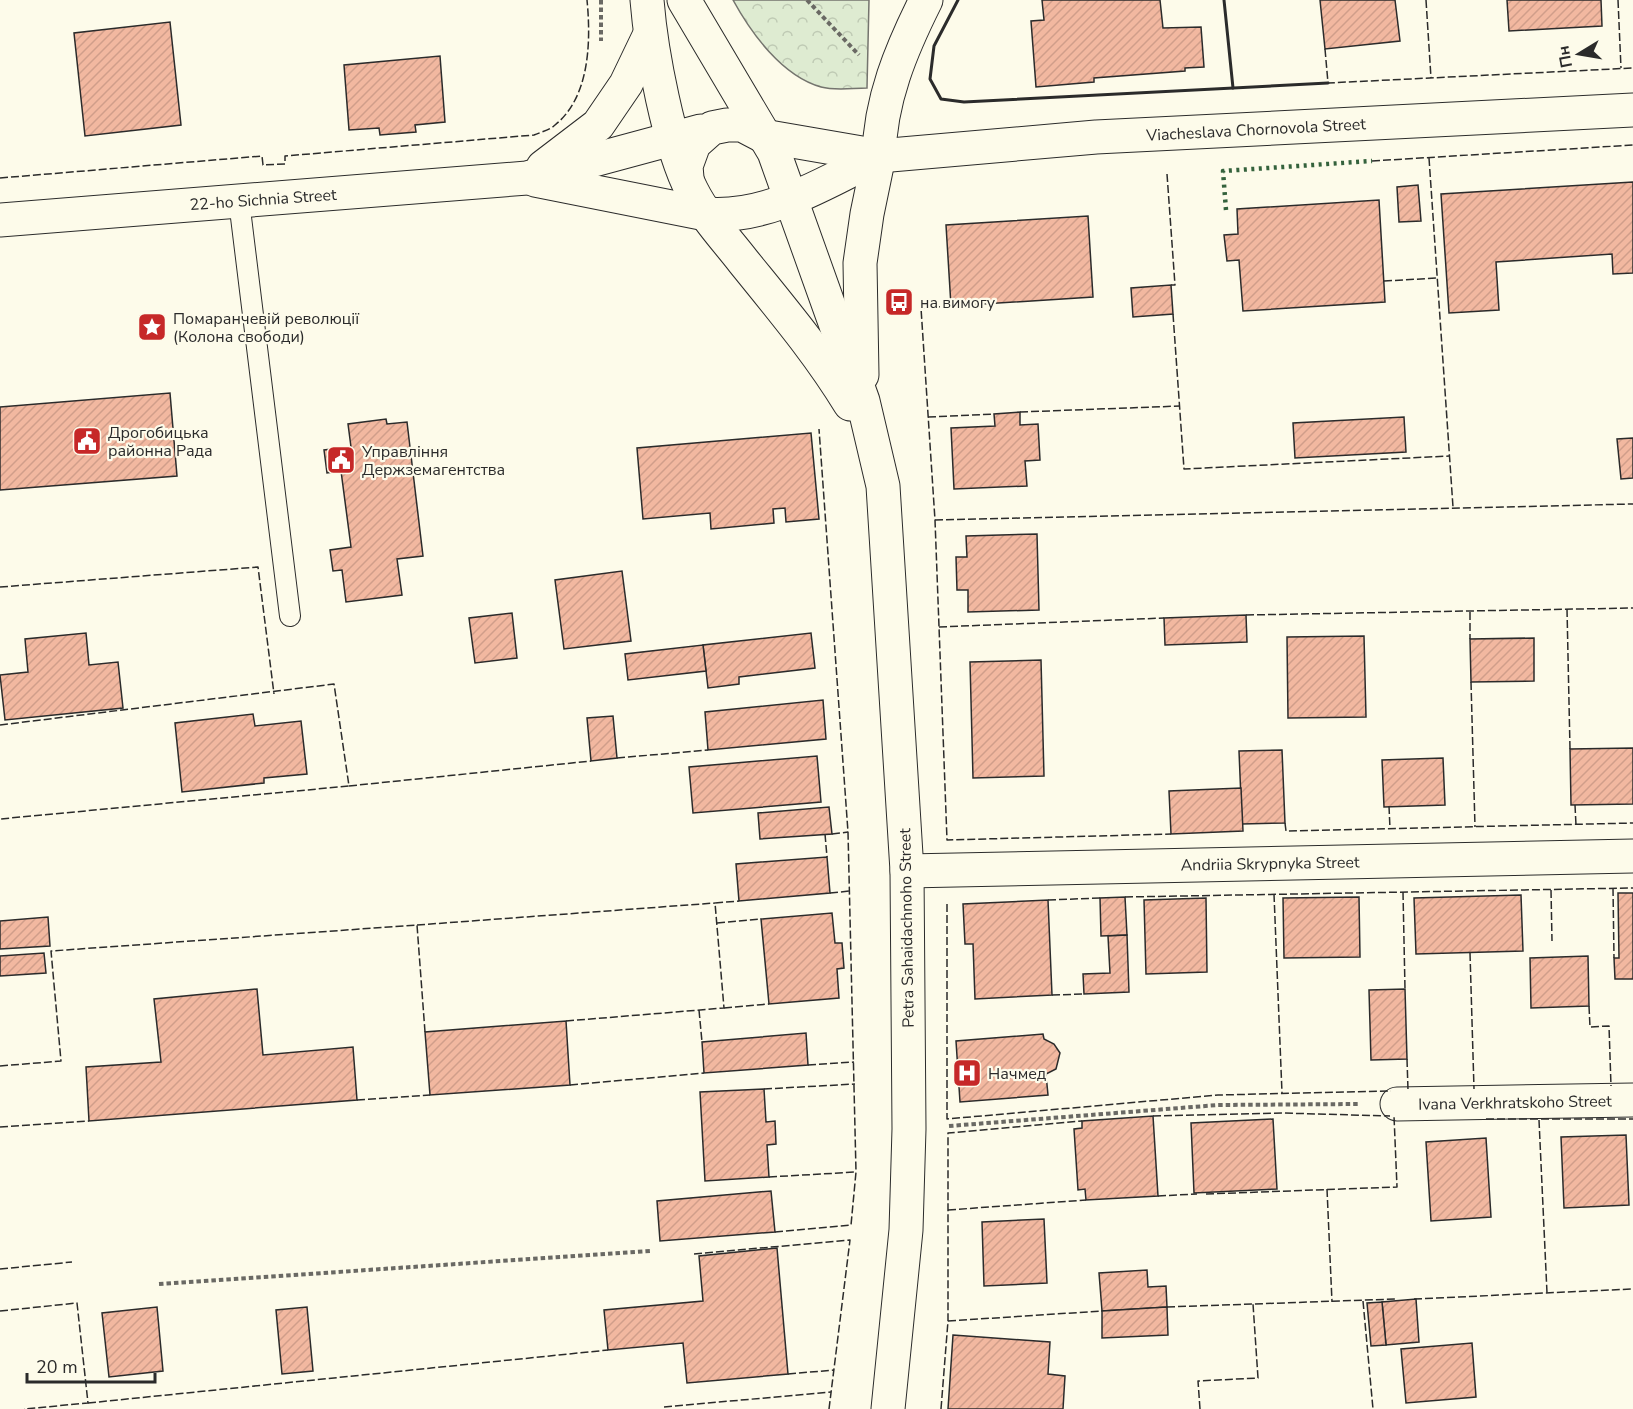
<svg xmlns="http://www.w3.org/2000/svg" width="1633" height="1409" viewBox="0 0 1633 1409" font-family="'Nunito Sans',sans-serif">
	<defs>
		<pattern id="forest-crowns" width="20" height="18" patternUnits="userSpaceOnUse" patternTransform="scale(1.5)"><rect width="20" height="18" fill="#deebd1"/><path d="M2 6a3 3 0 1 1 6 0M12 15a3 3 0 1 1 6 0" fill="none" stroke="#bfcab4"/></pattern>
		<pattern id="building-hatch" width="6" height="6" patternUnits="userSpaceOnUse" patternTransform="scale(1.5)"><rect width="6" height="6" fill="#f2b8a0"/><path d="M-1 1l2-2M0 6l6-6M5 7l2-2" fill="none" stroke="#d09e8a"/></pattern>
	</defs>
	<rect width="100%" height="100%" fill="#fdfbea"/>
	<!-- forest -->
	<path fill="url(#forest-crowns)" stroke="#74746e" stroke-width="1.5" d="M733 0H869L867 88C852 88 836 91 821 87 782 76 751 33 733 0Z"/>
	<!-- building -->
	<g fill="url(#building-hatch)" stroke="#2b2b2b" stroke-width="1.5">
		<path d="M1042 0H1160L1163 28 1201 27 1204 67 1185 68V71L1094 78V82L1036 87 1031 21 1044 20Z"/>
		<path d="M1320 0H1395L1400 41 1325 49Z"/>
		<path d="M1507 0H1601L1602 26 1509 31Z"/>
		<path d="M170 22 181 125 85 136 74 33Z"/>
		<path d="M440 56 445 122 415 125 416 132 380 135 379 128 349 130 344 65Z"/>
		<path d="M1633 182V273L1613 274 1612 254 1496 262 1499 310 1449 313 1441 194Z"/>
		<path d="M1418 185 1421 221 1399 222 1397 187Z"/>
		<path d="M1379 200 1385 302 1243 311 1239 260 1227 261 1224 235 1238 234 1237 209Z"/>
		<path d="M1088 216 1093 297 951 306 946 225Z"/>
		<path d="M1171 285 1173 314 1133 317 1131 288Z"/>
		<path d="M170 393 177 476 0 490V407Z"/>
		<path d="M1020 412V425L1038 424 1040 460 1025 461 1027 486 954 489 951 428 995 426 994 414Z"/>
		<path d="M1404 417 1406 452 1295 458 1293 423Z"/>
		<path d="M386 419 387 424 407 422 423 556 397 559 402 595 346 602 342 570 333 571 330 550 351 547 341 471 327 473 324 450 351 447 348 424Z"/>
		<path d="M811 433 819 519 786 522 785 508 773 509 774 523 711 529 710 513 643 519 637 448Z"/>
		<path d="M1633 438V478L1621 479 1617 439Z"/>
		<path d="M1037 534 1039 610 968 612V590H957L956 557H967L966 536Z"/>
		<path d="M622 571 631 641 564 649 555 580Z"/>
		<path d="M512 613 517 658 475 663 469 618Z"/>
		<path d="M1246 615 1247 642 1165 645 1164 618Z"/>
		<path d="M86 633 89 665 118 662 123 708 5 720 0 675 28 672 25 639Z"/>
		<path d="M811 633 815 668 739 677V684L708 688 703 645Z"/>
		<path d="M1364 636 1366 717 1288 718 1287 637Z"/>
		<path d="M1534 638V681L1471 682 1470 639Z"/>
		<path d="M703 645 706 671 628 680 625 654Z"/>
		<path d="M1041 660 1044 776 973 778 970 662Z"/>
		<path d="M823 700 826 739 708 750 705 712Z"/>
		<path d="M253 714 255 726 301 721 307 774 264 778V783L182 792 175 723Z"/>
		<path d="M613 716 617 758 591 761 587 718Z"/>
		<path d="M1633 748V804L1571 805 1570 749Z"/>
		<path d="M1282 750 1285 823 1242 824 1239 751Z"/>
		<path d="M817 756 821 802 693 813 689 767Z"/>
		<path d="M1443 758 1445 805 1384 807 1382 760Z"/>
		<path d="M1241 788 1243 831 1171 834 1169 791Z"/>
		<path d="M829 807 832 834 760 839 758 813Z"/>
		<path d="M827 857 830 893 739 901 736 864Z"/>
		<path d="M1618 893H1633V979H1615L1614 958H1619Z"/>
		<path d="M1521 895 1523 951 1416 954 1414 898Z"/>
		<path d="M1125 897 1127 935 1101 936 1100 898Z"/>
		<path d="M1359 897 1360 957 1284 958 1283 898Z"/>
		<path d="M1206 898 1207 972 1146 974 1144 900Z"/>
		<path d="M1048 900 1052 995 975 999 973 944H965L963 904Z"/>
		<path d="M832 913 835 943H842L844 968 837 969 839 998 769 1004 761 919Z"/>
		<path d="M48 917 50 946 0 949V921Z"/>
		<path d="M1127 935 1129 992 1084 994 1083 974 1110 973 1108 936Z"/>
		<path d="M44 953 46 973 0 976V956Z"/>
		<path d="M1588 956 1589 1006 1531 1008 1530 958Z"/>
		<path d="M257 989 263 1055 353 1047 357 1100 89 1121 86 1067 161 1062 154 999Z"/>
		<path d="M1405 989 1407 1059 1371 1060 1369 990Z"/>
		<path d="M566 1021 570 1085 430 1095 425 1032Z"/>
		<path d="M806 1033 808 1065 704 1073 702 1042Z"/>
		<path d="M1043 1034 1044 1039 1054 1044 1060 1053 1056 1069 1046 1074 1048 1095 960 1102 956 1041Z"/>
		<path d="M764 1089 766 1122 775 1121 776 1144 767 1145 769 1177 705 1181 700 1092Z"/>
		<path d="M1153 1116 1158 1196 1086 1200 1085 1189 1078 1190 1074 1129 1082 1128V1121Z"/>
		<path d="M1273 1119 1277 1189 1194 1193 1191 1123Z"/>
		<path d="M1626 1135 1629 1205 1564 1208 1561 1137Z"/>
		<path d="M1486 1138 1491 1217 1431 1221 1426 1142Z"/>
		<path d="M771 1191 775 1232 660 1241 657 1201Z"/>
		<path d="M1044 1219 1047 1283 984 1286 982 1222Z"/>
		<path d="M777 1248 788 1374 687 1383 683 1343 608 1350 604 1310 703 1301 699 1256Z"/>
		<path d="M1147 1270 1148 1287 1166 1286 1167 1307 1102 1311 1099 1273Z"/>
		<path d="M1416 1299 1419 1342 1386 1345 1382 1302Z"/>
		<path d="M1382 1302 1386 1345 1371 1346 1367 1303Z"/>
		<path d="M157 1307 163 1371 109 1377 102 1313Z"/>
		<path d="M307 1307 313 1371 282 1374 276 1310Z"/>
		<path d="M1167 1307 1168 1335 1102 1338V1311Z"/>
		<path d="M953 1335 1050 1342 1048 1374 1065 1376 1063 1409H948Z"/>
		<path d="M1472 1343 1476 1397 1406 1403 1401 1349Z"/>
	</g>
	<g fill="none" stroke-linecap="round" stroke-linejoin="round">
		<!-- service casing -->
		<g stroke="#2b2b2b" stroke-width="22">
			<path id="service" d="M239 201 290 616"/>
		</g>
		<!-- minor casing -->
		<g stroke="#2b2b2b" stroke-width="35">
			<g id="minor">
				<path d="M879 156C880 100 901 50 926 0"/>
				<path d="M907 871 1633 856"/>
				<path d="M1397 1104 1633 1100"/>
			</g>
		</g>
		<!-- tertiary casing -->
		<g stroke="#2b2b2b" stroke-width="35">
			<g id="tertiary">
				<path d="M543 167 598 125 626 84 650 34"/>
				<path d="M687 178 686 166 694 144 712 128 727 125H742L763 136 879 156 1096 137 1633 110"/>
				<path d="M535 180 706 214C768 219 825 183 879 156"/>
				<path d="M0 220 527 178 701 131"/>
			</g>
		</g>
		<!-- secondary casing -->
		<g stroke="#2b2b2b" stroke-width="35">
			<g id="secondary">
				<path d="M647 0C651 51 669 147 692 191 705 217 726 239 743 261 781 308 819 353 850 404"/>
				<path d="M684 0 774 152 863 401 883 486 907 871 909 1129 906 1230 888 1409"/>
				<path d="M862 375 860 263 867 214 879 156"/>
			</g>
		</g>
		<!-- path -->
		<g stroke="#6a6964" stroke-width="4" stroke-dasharray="4.5 3" stroke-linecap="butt">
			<path d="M601 0V41"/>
			<path d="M807 0 859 55"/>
			<path d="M949 1126 1218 1105 1360 1104"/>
			<path d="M159 1284 650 1251"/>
		</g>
		<!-- service -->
		<use href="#service" stroke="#fdfbea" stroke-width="20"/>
		<!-- minor -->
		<use href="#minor" stroke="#fdfbea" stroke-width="33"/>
		<!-- tertiary -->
		<use href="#tertiary" stroke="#fdfbea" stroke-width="33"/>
		<!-- secondary -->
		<use href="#secondary" stroke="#fdfbea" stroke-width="33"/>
		<!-- hedge -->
		<path stroke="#34623c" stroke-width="4.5" stroke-dasharray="3 4.5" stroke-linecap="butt" d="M1226 210 1223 171 1372 161"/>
		<!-- fence -->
		<g stroke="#2b2b2b" stroke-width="1.5" stroke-dasharray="8 3" stroke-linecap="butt">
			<path d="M1426 0 1431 78"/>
			<path d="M1618 0 1621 68"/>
			<path d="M1325 49 1328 83 1633 68"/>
			<path d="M1429 158 1453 507"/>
			<path d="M1372 161 1633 145"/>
			<path d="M1167 174 1175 285H1171"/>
			<path d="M0 178 262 156 263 165 285 164V156L534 135C541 132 550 130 555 125 590 97 591 41 587 0"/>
			<path d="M1384 281 1437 278"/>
			<path d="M951 306 921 308 935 520 947 840 1171 834"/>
			<path d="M1173 314 1184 469 1449 456"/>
			<path d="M1020 412 1180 406"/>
			<path d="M928 417 994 414"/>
			<path d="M935 520 1633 504"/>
			<path d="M0 587 258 567 274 694"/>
			<path d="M1567 609 1570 749"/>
			<path d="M1470 612V639"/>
			<path d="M1246 615 1633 608"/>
			<path d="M939 627 1164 618"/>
			<path d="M1471 682 1475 827"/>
			<path d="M0 725 334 684 349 786 0 819"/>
			<path d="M617 758 708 750"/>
			<path d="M349 786 591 761"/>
			<path d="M1575 805 1576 825"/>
			<path d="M1389 806 1390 829"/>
			<path d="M1285 823 1286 831 1633 823"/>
			<path d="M825 834 827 857"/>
			<path d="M832 834 848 832"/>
			<path d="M1613 888 1614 958"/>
			<path d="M1551 890 1552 941"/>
			<path d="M1403 892 1405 989"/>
			<path d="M830 893 850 891"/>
			<path d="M1274 894 1282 1093"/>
			<path d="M1125 897 1633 888"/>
			<path d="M1048 900 1100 898"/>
			<path d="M947 904V1119L1218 1095 1391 1091"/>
			<path d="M717 923 761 919"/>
			<path d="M417 925 715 903"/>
			<path d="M1470 953 1474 1089"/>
			<path d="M1052 995 1084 994"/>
			<path d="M1589 1006 1590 1027 1609 1026 1611 1086"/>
			<path d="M724 1008 769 1004"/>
			<path d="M699 1010 702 1042"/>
			<path d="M566 1021 724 1008 715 903 739 901"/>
			<path d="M1407 1059 1408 1090"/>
			<path d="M808 1065 854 1062"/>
			<path d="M0 1066 61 1061 51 951 417 925 425 1032"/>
			<path d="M570 1085 704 1073"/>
			<path d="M764 1089 855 1084"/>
			<path d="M357 1100 430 1095"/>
			<path d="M1153 1116 1282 1113 1390 1116"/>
			<path d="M1486 1119H1633"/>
			<path d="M1539 1120 1547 1293"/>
			<path d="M0 1127 89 1121"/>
			<path d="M769 1177 856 1172"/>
			<path d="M1327 1189 1332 1302"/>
			<path d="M1206 1194 1397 1187 1394 1116"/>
			<path d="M1158 1196 1197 1194"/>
			<path d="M948 1210 1086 1200"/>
			<path d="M775 1232 851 1225 856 1172 848 832 819 429"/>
			<path d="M694 1254 850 1240 829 1409"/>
			<path d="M0 1269 72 1262"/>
			<path d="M1414 1299 1633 1289"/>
			<path d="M1363 1301 1373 1409"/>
			<path d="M1167 1307 1396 1299"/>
			<path d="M0 1311 77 1303 88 1403 24 1409"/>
			<path d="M948 1321 1102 1311"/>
			<path d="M788 1374 834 1370"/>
			<path d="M88 1403 608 1350"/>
			<path d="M664 1407 831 1392"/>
			<path d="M941 1409 948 1321V1133L1082 1121"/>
			<path d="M1200 1409 1198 1381 1258 1378 1253 1304"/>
		</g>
		<!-- wall -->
		<g stroke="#2b2b2b" stroke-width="3">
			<path d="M958 0 934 46 930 79 941 99 964 102 1328 83"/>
			<path d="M1224 0 1233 88"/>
		</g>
	</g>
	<!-- icons -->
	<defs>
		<g id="bus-square" transform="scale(1.5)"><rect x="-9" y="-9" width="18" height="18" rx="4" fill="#c62828" stroke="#fdfbea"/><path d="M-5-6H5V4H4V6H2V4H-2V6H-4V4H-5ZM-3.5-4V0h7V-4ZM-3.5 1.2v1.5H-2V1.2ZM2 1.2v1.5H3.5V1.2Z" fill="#fff"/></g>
		<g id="sight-square" transform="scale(1.5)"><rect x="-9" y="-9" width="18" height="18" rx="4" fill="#c62828" stroke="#fdfbea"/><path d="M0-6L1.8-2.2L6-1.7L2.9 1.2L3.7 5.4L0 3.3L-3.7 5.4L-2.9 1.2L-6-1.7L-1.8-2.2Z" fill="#fff"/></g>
		<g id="civic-square" transform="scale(1.5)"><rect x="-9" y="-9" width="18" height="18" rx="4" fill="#c62828" stroke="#fdfbea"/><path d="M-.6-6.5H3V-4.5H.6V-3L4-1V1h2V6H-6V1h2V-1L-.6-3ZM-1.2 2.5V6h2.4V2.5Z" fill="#fff"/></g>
		<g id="hospital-square" transform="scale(1.5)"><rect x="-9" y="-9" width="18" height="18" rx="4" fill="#c62828" stroke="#fdfbea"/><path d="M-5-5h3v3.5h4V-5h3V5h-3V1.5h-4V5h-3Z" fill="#fff"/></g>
	</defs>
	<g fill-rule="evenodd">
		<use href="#bus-square" x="899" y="302"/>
		<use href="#sight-square" x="152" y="327"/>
		<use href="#civic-square" x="87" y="441"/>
		<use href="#civic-square" x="341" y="460"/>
		<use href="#hospital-square" x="967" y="1073"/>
	</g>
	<g text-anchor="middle" stroke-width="4.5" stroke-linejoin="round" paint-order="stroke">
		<!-- street labels -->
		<g font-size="16" fill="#2b2b2b" stroke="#fdfbea">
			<text transform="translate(1256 129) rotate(-3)" y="6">Viacheslava Chornovola Street</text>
			<text transform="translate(263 199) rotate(-4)" y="6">22-ho Sichnia Street</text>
			<text transform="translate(1270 863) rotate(-1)" y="6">Andriia Skrypnyka Street</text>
			<text transform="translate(906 928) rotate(-91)" y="6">Petra Sahaidachnoho Street</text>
			<text transform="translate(1515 1102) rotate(-1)" y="6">Ivana Verkhratskoho Street</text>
		</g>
		<!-- poi labels -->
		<g font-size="16" fill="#2b2b2b" stroke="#fdfbea" text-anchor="start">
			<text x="920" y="308">на вимогу</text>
			<text x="173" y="324">Помаранчевій революції<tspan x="173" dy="18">(Колона свободи)</tspan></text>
			<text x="108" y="438">Дрогобицька<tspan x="108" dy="18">районна Рада</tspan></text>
			<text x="362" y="457">Управління<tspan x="362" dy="18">Держземагентства</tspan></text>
			<text x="988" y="1079">Начмед</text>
		</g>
	</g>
	<!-- north arrow -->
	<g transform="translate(1579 54) rotate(259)" stroke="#fdfbea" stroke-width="4.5" paint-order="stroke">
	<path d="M0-4.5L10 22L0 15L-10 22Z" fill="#2b2b2b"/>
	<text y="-9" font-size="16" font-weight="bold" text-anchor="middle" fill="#2b2b2b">Пн</text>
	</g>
	<!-- scale -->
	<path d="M27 1373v9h128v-9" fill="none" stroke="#2b2b2b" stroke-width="3"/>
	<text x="36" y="1373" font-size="18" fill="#2b2b2b" stroke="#fdfbea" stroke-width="4.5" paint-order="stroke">20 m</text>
</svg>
